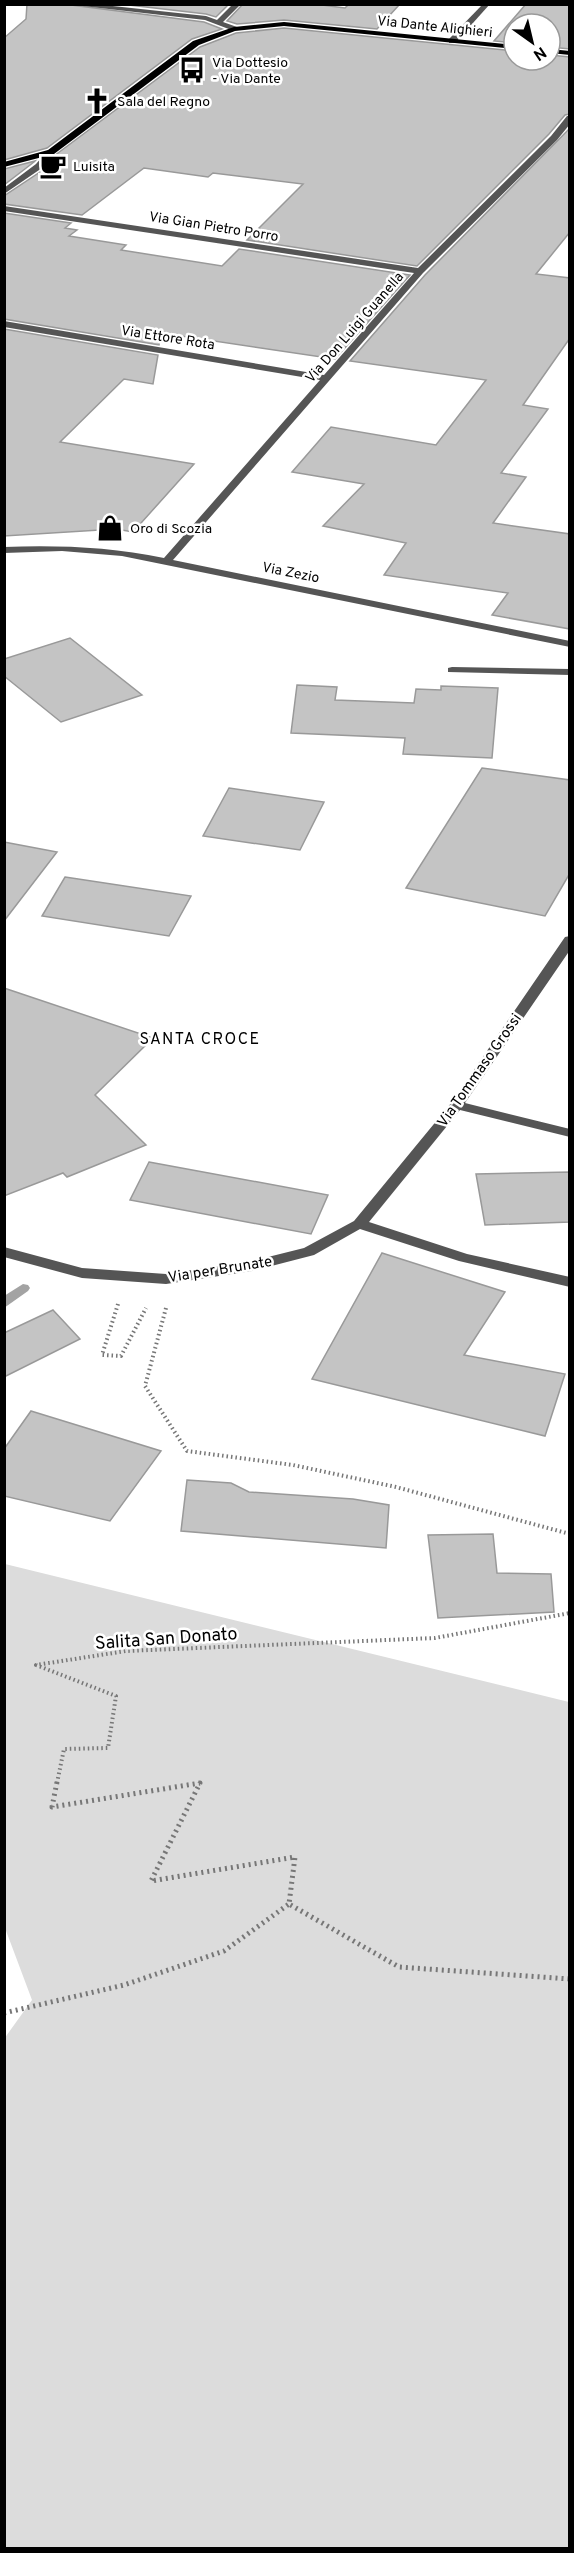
<svg xmlns="http://www.w3.org/2000/svg" width="574" height="2553" viewBox="0 0 574 2553" font-family="Overpass,sans-serif">
	<rect width="100%" height="100%" fill="#fff"/>
	<!-- green -->
	<path fill="#dcdcdc" d="M5 1564 569 1702V2548H5L4 2039 32 2000 5 1928Z"/>
	<g fill="none" stroke-linecap="round" stroke-linejoin="round">
		<!-- stream -->
		<path fill="#a3a3a3" fill-rule="evenodd" d="M23 1284 28 1285 30 1288 28 1291 4 1308V1296Z"/>
	</g>
	<!-- building -->
	<g fill="#c4c4c4" stroke="#999" stroke-width="1.5">
		<path d="M27 4H63L204 22 222 29 192 39 47 148 4 160V38L26 19Z"/>
		<path d="M120 4H229L216 17 206 14Z"/>
		<path d="M243 4H314L345 8 349 4H400L377 29 284 20 237 24 227 21Z"/>
		<path d="M526 4H570V49L550 47V24H514V43L494 41Z"/>
		<path d="M284 28 514 51V60H550V55L570 57V114L565 115 549 134 417 266 247 240 303 184 213 173 208 177 144 168 82 215 4 204V196L43 170 54 156 200 47 236 33Z"/>
		<path d="M570 128V232L536 274 570 278V338L523 405 548 409 501 473 526 477 493 523 570 534V629L492 615 508 593 384 575 406 543 323 526 364 484 292 472 331 427 436 445 486 380 350 361 425 275Z"/>
		<path d="M35 161 34 162 4 185V169Z"/>
		<path d="M4 213 71 223 65 228 77 230 69 236 126 245 121 250 222 266 239 249 410 275 335 359 161 333 159 345 4 319Z"/>
		<path d="M4 329 158 355 153 384 124 379 60 442 194 464 133 532 116 529 4 536Z"/>
		<path d="M70 638 142 695 61 722 4 676V659Z"/>
		<path d="M297 685 337 687 335 700 414 703 416 689 441 690V686L498 688 492 758 403 754 405 738 291 733Z"/>
		<path d="M482 768 570 780V873L545 916 406 888Z"/>
		<path d="M229 788 324 802 300 850 203 836Z"/>
		<path d="M4 842 57 852 4 921Z"/>
		<path d="M65 877 191 896 169 936 42 916Z"/>
		<path d="M4 988 153 1038 95 1095 146 1145 67 1177 63 1173 4 1196Z"/>
		<path d="M149 1162 328 1195 311 1234 130 1200Z"/>
		<path d="M570 1172V1222L485 1225 476 1174Z"/>
		<path d="M382 1253 505 1292 464 1355 565 1374 545 1436 312 1379Z"/>
		<path d="M53 1310 80 1339 4 1377V1333Z"/>
		<path d="M31 1411 161 1451 110 1521 4 1496V1449Z"/>
		<path d="M187 1480 231 1483 249 1492 353 1499 389 1505 386 1548 181 1531Z"/>
		<path d="M493 1534 497 1573 551 1574 554 1612 438 1618 428 1535Z"/>
	</g>
	<g fill="none" stroke-linecap="round" stroke-linejoin="round">
		<!-- path-far1 -->
		<g stroke="#777" stroke-width="4" stroke-dasharray="1.5 3" stroke-linecap="butt">
			<path d="M118 1304 102 1355 121 1356 146 1308"/>
			<path d="M166 1308 145 1386 187 1451 293 1465 396 1487 570 1534"/>
			<path d="M57 1783 64 1749 108 1748 116 1696 36 1665 126 1651 435 1638 570 1613"/>
		</g>
		<!-- path -->
		<g stroke="#777" stroke-width="5" stroke-dasharray="2 4" stroke-linecap="butt">
			<path d="M57 1782 52 1807 200 1783 151 1881 295 1857 289 1904 399 1967 570 1979"/>
			<path d="M4 2013 124 1985 224 1951 289 1904"/>
		</g>
		<!-- minor -->
		<g fill="#555" fill-rule="evenodd">
			<path d="M65 4H94L206 16 217 20 233 4H241L223 22 237 27 234 31 205 20Z"/>
			<path d="M483 4H490L455 43H449V39Z"/>
			<path d="M567 116H570V124L557 140 423 273 173 560 570 641V647L122 556 62 551 4 553V547C59 545 110 547 164 558L320 380 4 327V321L324 375 414 273 4 211V206L418 268 551 136Z"/>
			<path d="M48 150 55 152 42 168 4 194V188L36 164Z"/>
			<path d="M452 667 570 669V675L448 672V668Z"/>
			<path d="M570 936V950L465 1103 570 1129V1137L460 1110 369 1222 467 1254 570 1277V1287L459 1261 360 1229 314 1255 252 1271 166 1284 82 1278 4 1257V1247L82 1268 166 1274 252 1261 304 1248 354 1221 452 1102 565 937Z"/>
		</g>
		<!-- major -->
		<g fill="#000" fill-rule="evenodd">
			<path d="M284 22 514 45V49L284 26 235 31 199 45 54 154 4 167V162L48 150 193 41 234 27Z"/>
			<path d="M550 49 570 51V55L550 53Z"/>
		</g>
	</g>
	<!-- icons -->
	<defs>
		<g id="bus-bare" transform="scale(2.07)"><path d="M-5-6H5V4H4V6H2V4H-2V6H-4V4H-5ZM-3.5-4V0h7V-4ZM-3.5 1.2v1.5H-2V1.2ZM2 1.2v1.5H3.5V1.2Z" fill="#000" stroke="#fff" stroke-width="2.5" paint-order="stroke"/></g>
		<g id="church-bare" transform="scale(2.07)"><path d="M-1.2-6h2.4v3.5h3.3v2.4h-3.3V6h-2.4V-.1h-3.3v-2.4h3.3Z" fill="#000" stroke="#fff" stroke-width="2.5" paint-order="stroke"/></g>
		<g id="cafe-bare" transform="scale(2.07)"><path d="M-5.5-4.5H6V0H3Q3 3.5 0 3.5H-2.5Q-5.5 3.5-5.5 0ZM3-3.2v2h1.7v-2ZM-6 4.5H4V6H-6Z" fill="#000" stroke="#fff" stroke-width="2.5" paint-order="stroke"/></g>
		<g id="shop-bare" transform="scale(2.07)"><path d="M-5-2.5h2.3a2.7 3.5 0 0 1 5.4 0H5L5.5 6h-11ZM-1.5-2.5h3a1.5 2.3 0 0 0-3 0Z" fill="#000" stroke="#fff" stroke-width="2.5" paint-order="stroke"/></g>
	</defs>
	<g fill-rule="evenodd">
		<use href="#bus-bare" x="192" y="70"/>
		<use href="#church-bare" x="97" y="101"/>
		<use href="#cafe-bare" x="53" y="166"/>
		<use href="#shop-bare" x="110" y="528"/>
	</g>
	<g text-anchor="middle" stroke-width="5" stroke-linejoin="round" paint-order="stroke">
		<!-- far-street labels -->
		<g font-size="14" fill="#000" stroke="#fff">
			<text transform="translate(435 26) rotate(6)" y="5">Via Dante Alighieri</text>
			<text transform="translate(214 226) rotate(9)" y="5">Via Gian Pietro Porro</text>
			<text transform="translate(354 327) rotate(-49)" y="5">Via Don Luigi Guanella</text>
			<text transform="translate(168 337) rotate(9)" y="5">Via Ettore Rota</text>
			<text transform="translate(291 572) rotate(11)" y="5">Via Zezio</text>
		</g>
		<!-- far-poi labels -->
		<g font-size="14" fill="#000" stroke="#fff" text-anchor="start">
			<text x="212" y="67">Via Dottesio<tspan x="212" dy="16">- Via Dante</tspan></text>
			<text x="117" y="106">Sala del Regno</text>
			<text x="73" y="171">Luisita</text>
			<text x="130" y="533">Oro di Scozia</text>
		</g>
		<!-- street labels -->
		<g font-size="15" fill="#000" stroke="#fff">
			<text transform="translate(479 1070) rotate(-55)" y="5">Via Tommaso Grossi</text>
			<text transform="translate(220 1269) rotate(-9)" y="5">Via per Brunate</text>
		</g>
		<!-- neighbourhood labels -->
		<g font-size="16" letter-spacing="1.5" fill="#000" stroke="#fff">
			<text x="200" y="1044">SANTA CROCE</text>
		</g>
		<!-- near-street labels -->
		<g font-size="18" fill="#000" stroke="#fff">
			<text transform="translate(166 1638) rotate(-4)" y="6">Salita San Donato</text>
		</g>
	</g>
	<!-- border -->
	<rect width="574" height="2553" fill="none" stroke="#000000" stroke-width="12"/>
	<!-- north arrow -->
	<g transform="translate(532 42) rotate(146)"><circle r="28" fill="#ffffff" stroke="#999999" stroke-width="1.5"/>
	<path d="M0-4.5L10 22L0 15L-10 22Z" fill="#000000"/>
	<text y="-9" font-size="16" font-weight="bold" text-anchor="middle" fill="#000000">N</text>
	</g>
</svg>
